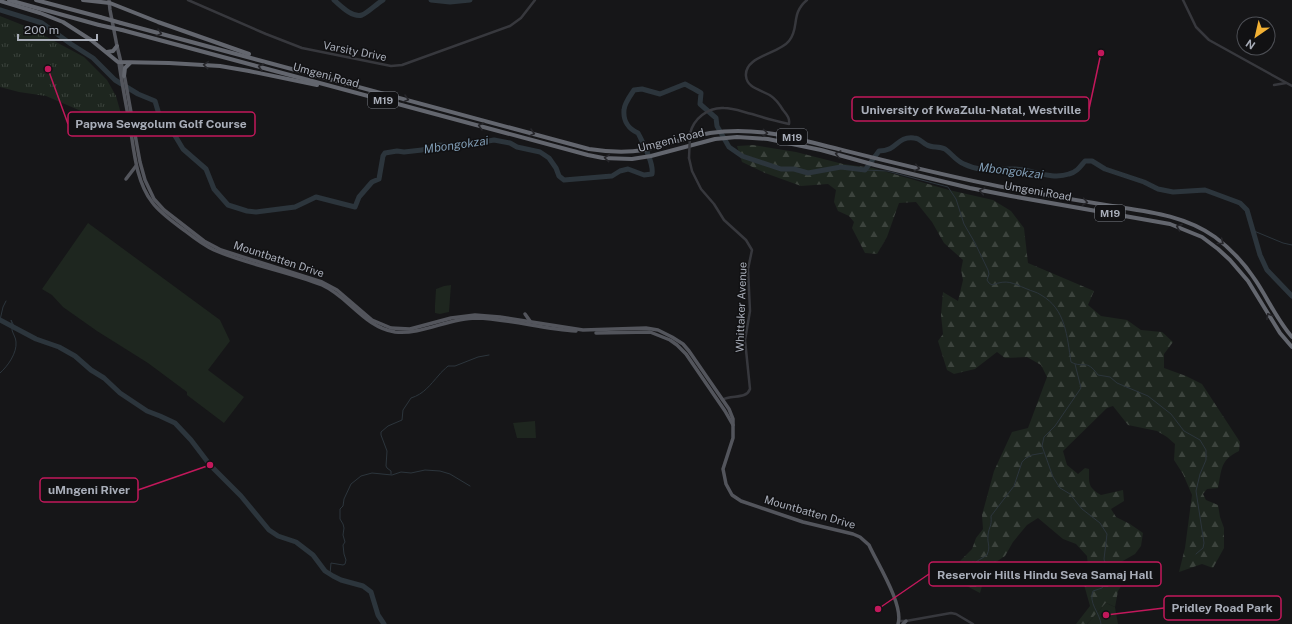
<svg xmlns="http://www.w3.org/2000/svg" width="1292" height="624" viewBox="0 0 1292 624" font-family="'Public Sans',sans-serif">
	<defs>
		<pattern id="grass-tufts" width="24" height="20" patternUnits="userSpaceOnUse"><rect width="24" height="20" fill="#1e261f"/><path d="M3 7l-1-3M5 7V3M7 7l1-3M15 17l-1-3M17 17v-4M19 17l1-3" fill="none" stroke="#3c433d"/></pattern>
		<pattern id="forest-firs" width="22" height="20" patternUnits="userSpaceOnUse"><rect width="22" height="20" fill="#1e261f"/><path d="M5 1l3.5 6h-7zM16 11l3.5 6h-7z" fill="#3c433d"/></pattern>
	</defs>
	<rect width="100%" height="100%" fill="#161618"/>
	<!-- grass -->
	<path fill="url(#grass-tufts)" d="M0 16 30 28 84 57 107 80 116 96 123 121 107 120 95 117 46 96 19 92 0 87Z"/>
	<!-- forest -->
	<path fill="url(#forest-firs)" d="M753 145 796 152 843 164 873 168 949 190 993 200 1011 211 1024 228 1028 263 1094 291 1088 305 1101 316 1127 320 1141 330 1162 332 1173 342 1164 354V368L1186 376 1202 384 1240 442 1239 451C1220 460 1222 469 1218 488L1207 489 1203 494 1206 500 1218 505 1220 517 1224 528V548L1213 568 1202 564 1179 572 1185 548 1192 495 1183 474 1174 460 1175 444 1167 437 1157 431 1128 425 1113 406 1107 408 1063 451 1067 465 1078 474 1085 468 1089 469C1089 484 1088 487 1101 495L1123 490 1124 501 1111 509 1116 517 1130 524 1143 533 1141 546 1135 554 1121 562 1118 567 1123 583 1118 591 1115 607 1106 603 1087 624H1076L1090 606 1083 581 1088 567 1087 556 1076 544 1063 539 1038 518 1027 525 1013 542 1005 556 993 564 980 578 982 586 980 593 959 582 955 576 958 563 972 549 976 538 983 529 982 515 994 471 1012 432 1028 428 1047 377 1041 365 1027 357 1005 358 997 352 975 369 954 374 947 370 938 341 943 334 941 315 943 292 958 301 963 280 961 270 963 260 944 243 932 222 916 202 899 203 887 237 877 254 865 253 852 228 854 222 849 216 838 211 834 202 836 190 828 184 801 186 765 173 742 162 737 146Z"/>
	<!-- green -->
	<g fill="#1e261f">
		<path d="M88 223 220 320 230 341 208 370 244 397 224 423 187 395V392L148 363 97 331 63 307 52 295 42 289Z"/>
		<path d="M451 285 449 312 440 314 435 313V305L436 289 444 286Z"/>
		<path d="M535 421 536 438H517L513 423Z"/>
		<path d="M1106 603 1115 607 1118 624H1087Z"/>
	</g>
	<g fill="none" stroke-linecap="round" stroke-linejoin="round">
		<!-- stream -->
		<g stroke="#2c353c" stroke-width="1">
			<path d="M865 170 887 171 948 187 956 199 964 224 975 243 988 270 989 274 987 280 989 283 992 285C1008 279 1012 283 1027 289 1031 291 1037 292 1041 295 1066 309 1067 337 1071 362 1084 369 1086 358 1098 375L1110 377 1117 383 1148 396 1171 414 1184 431 1193 436 1200 440 1206 450V460L1200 474 1196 491 1204 543 1203 548 1196 554"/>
			<path d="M1254 231 1283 243 1292 245"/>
			<path d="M0 320 3 307 6 301"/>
			<path d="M1075 364 1081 388 1055 426 1044 437 1042 446 1053 477 1060 488 1070 494 1082 509 1100 523 1107 534 1104 559 1106 569 1105 583 1102 588 1093 591C1088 603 1100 613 1101 624"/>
			<path d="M0 373C8 366 17 353 16 342 16 338 13 334 12 330 12 327 12 323 11 320L15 328"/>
			<path d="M391 474V471L387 468 386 466 387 451 381 435V432L388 426 402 420 403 410 411 398C424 394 430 385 439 375 441 372 445 369 448 366H455L478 357 489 355"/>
			<path d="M330 574 331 563 343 565 345 564 346 560 344 554 343 545 345 542 343 535 344 528 343 524 340 519V509L343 506 344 499 351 484 361 476 372 473 392 475 401 472 411 473 425 470 440 471 450 474 470 486"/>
			<path d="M973 582V577L971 569C974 561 980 560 987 555 991 545 987 545 988 535 989 526 992 527 991 516L1014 486 1022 462 1026 458 1032 455 1043 453"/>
		</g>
		<!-- river -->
		<g stroke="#2c353c" stroke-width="5">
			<path d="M334 0C340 5 352 18 362 15 369 12 376 4 383 0"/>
			<path d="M431 0 450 2 470 0"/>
			<path d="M0 10 42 23 71 44 93 58 115 80 138 94 155 101 161 121 171 129 183 149 206 169 214 189 228 205 247 211 256 212 295 207 316 197 355 207 359 197 372 182 379 179 383 156 385 153 397 151 404 152 422 150 437 145 459 146 494 140 510 143 517 147 540 152 549 158 556 168 559 176 564 180 612 176 620 171 628 169 644 175 652 174C654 163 643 143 638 133 629 129 623 121 624 110 624 104 630 96 634 90L642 89 660 94 685 84 696 90 701 93 700 104 716 118 717 126 729 147 742 156 781 169H794L808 173 841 167 865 170 879 151C898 151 896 136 914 138 920 138 922 143 927 145 932 148 939 146 945 149 952 154 956 161 964 164 982 173 996 168 1015 169 1033 170 1051 180 1069 174 1077 172 1080 167 1085 161H1092L1105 169 1144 182 1158 189 1173 192 1205 190 1240 203 1247 210 1260 255 1267 270 1292 296"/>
			<path d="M0 320 36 339 59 347 75 356 91 370 104 378 120 393 147 411 160 416 175 423 191 440 210 465 241 496 269 530 278 536 296 542 313 555 325 571 333 576 341 580 363 586 371 592 378 615 384 624"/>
		</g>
		<!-- minor -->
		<g stroke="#37383d" stroke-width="2.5">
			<path d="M188 0 266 34 302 48 391 66 402 65 510 26 521 18 535 0"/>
			<path d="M1183 0 1196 27 1209 40 1292 86"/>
			<path d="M1274 85 1286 83"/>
			<path d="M690 134C693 119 708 107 724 108 734 108 743 112 752 114 764 118 776 121 789 124 790 118 787 115 783 110 780 105 777 100 771 96 763 90 747 89 746 76 744 56 779 54 789 41 800 28 790 14 807 0"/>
			<path d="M689 158 692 171 701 189 714 204 724 220 746 240 752 250 748 269 750 311 745 340 750 389C746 400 731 394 722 400"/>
			<path d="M899 621H906L951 613 956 614 973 624"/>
		</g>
		<!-- major -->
		<g stroke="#53555c" stroke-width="3.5">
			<path d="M109 0 110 10 117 46 125 79 140 162 145 180 154 199 164 210 204 241 221 250 322 282 337 290 372 320 391 328 410 329 451 318 475 315 500 317 583 330 646 328 658 330 672 337 683 344 689 351 729 409 733 419V438L723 469 726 484 732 495 741 501 803 522 853 534 860 537 869 545C877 563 904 605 898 624"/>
			<path d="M119 63C122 84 126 105 130 126 134 151 136 181 152 202 160 213 173 222 184 230 193 237 203 245 214 250 249 265 287 271 322 285 349 297 364 327 395 332 422 335 449 318 476 318 510 319 543 329 576 331"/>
			<path d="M126 179 136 166"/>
			<path d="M525 314 530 321"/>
			<path d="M596 333 650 332 670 340 677 345 686 354 725 411 733 425"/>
			<path d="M903 624 906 621"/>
		</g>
		<!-- highway -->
		<g stroke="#63666e" stroke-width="4">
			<path d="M9 0 99 25"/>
			<path d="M36 0 100 17"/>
			<path d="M83 0 110 3 158 22 249 54"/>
			<path d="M0 1 40 13 63 22 91 40 118 62 169 63 220 66 249 71 317 85"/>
			<path d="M121 23 589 149C608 152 625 153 644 150 666 145 688 137 710 133 737 129 763 131 790 137 864 155 938 175 1013 189 1044 195 1075 200 1106 205 1143 211 1183 214 1215 237 1231 249 1245 264 1256 281 1268 299 1277 320 1292 337"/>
			<path d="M122 30 588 155 603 158 632 159 651 156 715 139 737 137 768 139 821 150 875 165 970 188 1011 196 1170 224 1202 237 1218 249 1230 260 1248 281 1280 333 1292 347"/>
			<path d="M107 52 113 51 117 46"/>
			<path d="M124 76 125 68 130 63"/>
		</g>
		<!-- minor-bridge -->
		<path stroke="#37383d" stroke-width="2.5" d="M689 158 690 134"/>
		<!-- highway-bridge -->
		<g stroke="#63666e" stroke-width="4">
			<path d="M100 17 121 23"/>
			<path d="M99 25 122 30"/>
		</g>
	</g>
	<!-- one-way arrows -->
	<defs><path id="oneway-chevron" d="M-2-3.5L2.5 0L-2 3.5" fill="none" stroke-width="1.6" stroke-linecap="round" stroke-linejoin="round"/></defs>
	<g stroke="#26262a">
		<use href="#oneway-chevron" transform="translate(159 33) rotate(15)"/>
		<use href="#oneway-chevron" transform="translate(206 65) rotate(-175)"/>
		<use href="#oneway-chevron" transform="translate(261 67) rotate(-165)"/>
		<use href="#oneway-chevron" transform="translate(406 99) rotate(15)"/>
		<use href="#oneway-chevron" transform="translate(481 126) rotate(-165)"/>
		<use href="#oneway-chevron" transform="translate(532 133) rotate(15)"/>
		<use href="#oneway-chevron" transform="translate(765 133) rotate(7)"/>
		<use href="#oneway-chevron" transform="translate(838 154) rotate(-166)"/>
		<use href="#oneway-chevron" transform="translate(607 158) rotate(-175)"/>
		<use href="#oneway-chevron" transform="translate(917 168) rotate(13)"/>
		<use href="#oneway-chevron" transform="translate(982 191) rotate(-169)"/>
		<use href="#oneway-chevron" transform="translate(1085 202) rotate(10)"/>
		<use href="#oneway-chevron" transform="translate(1179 227) rotate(-159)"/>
		<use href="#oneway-chevron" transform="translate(1221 242) rotate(38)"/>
		<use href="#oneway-chevron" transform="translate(1269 316) rotate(-120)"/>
	</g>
	<g text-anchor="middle" stroke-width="3" stroke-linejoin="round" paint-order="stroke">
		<!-- shield labels -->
		<g fill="#111113" stroke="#7b7e86" stroke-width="1">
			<rect x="368" y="92" width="30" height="16" rx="3"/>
			<rect x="777" y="129" width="30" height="16" rx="3"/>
			<rect x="1095" y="205" width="30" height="16" rx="3"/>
		</g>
		<g font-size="10" font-weight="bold" fill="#a8adb8">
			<text x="383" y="104">M19</text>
			<text x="792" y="141">M19</text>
			<text x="1110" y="217">M19</text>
		</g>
		<!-- street labels -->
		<g font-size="11" fill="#a8adb8" stroke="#111113">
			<text transform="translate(355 51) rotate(11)" y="4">Varsity Drive</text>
			<text transform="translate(326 75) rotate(15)" y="4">Umgeni Road</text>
			<text transform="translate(671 140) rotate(-14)" y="4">Umgeni Road</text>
			<text transform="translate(1038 191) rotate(10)" y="4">Umgeni Road</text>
			<text transform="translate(279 259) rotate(18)" y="4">Mountbatten Drive</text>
			<text transform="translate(741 307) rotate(-88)" y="4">Whittaker Avenue</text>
			<text transform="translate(810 512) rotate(16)" y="4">Mountbatten Drive</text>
		</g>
		<!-- water labels -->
		<g font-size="12" font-style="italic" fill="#7f9bb3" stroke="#111113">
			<text transform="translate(456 145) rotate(-8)" y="4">Mbongokzai</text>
			<text transform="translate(1011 171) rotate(7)" y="4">Mbongokzai</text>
		</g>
	</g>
	<!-- callouts -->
	<path fill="none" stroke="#c2185b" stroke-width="1.5" d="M1101 53L1089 109M48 69L68 124M210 465L138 490M878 609L929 574M1106 615L1164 608"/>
	<g fill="#c2185b" stroke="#111113" stroke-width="1.5">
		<circle cx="1101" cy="53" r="4"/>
		<circle cx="48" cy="69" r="4"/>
		<circle cx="210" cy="465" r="4"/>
		<circle cx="878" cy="609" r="4"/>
		<circle cx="1106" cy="615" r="4"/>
	</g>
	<g fill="#111113" stroke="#c2185b" stroke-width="1.5">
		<rect x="852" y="97" width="237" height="24" rx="4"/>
		<rect x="68" y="112" width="187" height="24" rx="4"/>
		<rect x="40" y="478" width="98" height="24" rx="4"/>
		<rect x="929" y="562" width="232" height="24" rx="4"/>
		<rect x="1164" y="596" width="117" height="24" rx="4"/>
	</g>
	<g font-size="12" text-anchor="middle" font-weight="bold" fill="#a8adb8">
		<text x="971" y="114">University of KwaZulu-Natal, Westville</text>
		<text x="161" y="128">Papwa Sewgolum Golf Course</text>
		<text x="89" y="494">uMngeni River</text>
		<text x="1045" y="579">Reservoir Hills Hindu Seva Samaj Hall</text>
		<text x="1222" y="612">Pridley Road Park</text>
	</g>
	<!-- north arrow -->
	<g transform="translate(1256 36) rotate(214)"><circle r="19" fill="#111113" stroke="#4d4f55"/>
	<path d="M0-3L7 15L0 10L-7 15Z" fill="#f2b134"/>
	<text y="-6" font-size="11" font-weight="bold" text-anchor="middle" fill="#a8adb8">N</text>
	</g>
	<!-- scale -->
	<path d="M18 34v6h79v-6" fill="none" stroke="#a8adb8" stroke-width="2"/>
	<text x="24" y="34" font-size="12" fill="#a8adb8" stroke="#111113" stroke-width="3" paint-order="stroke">200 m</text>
</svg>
